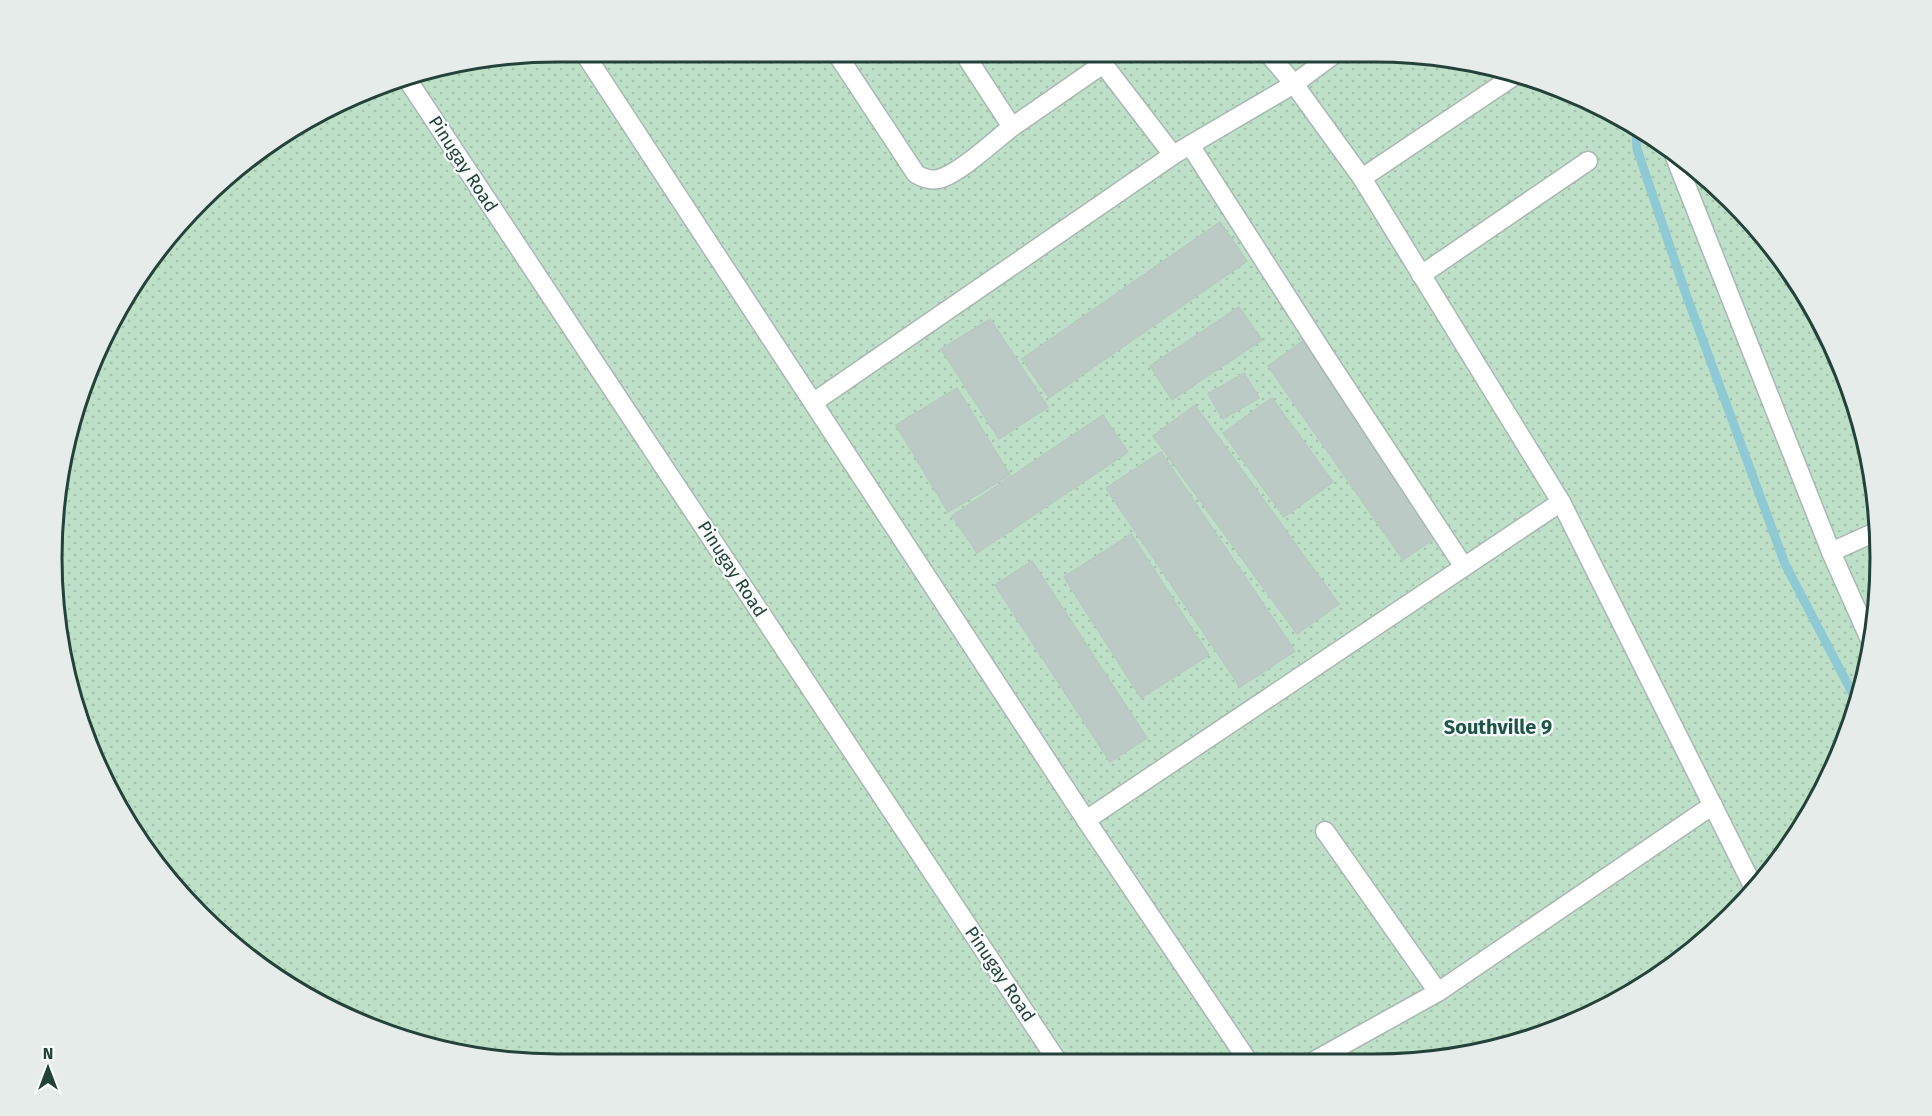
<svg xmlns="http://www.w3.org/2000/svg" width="1932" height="1116" viewBox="0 0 1932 1116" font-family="'Fira Sans',sans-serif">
	<defs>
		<pattern id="grass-dots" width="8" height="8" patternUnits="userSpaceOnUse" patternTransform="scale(1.5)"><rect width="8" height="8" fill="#bfe0c8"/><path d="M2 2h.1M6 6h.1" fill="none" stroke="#a4c1ad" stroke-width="1.8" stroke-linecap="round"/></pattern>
	</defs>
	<rect width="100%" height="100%" fill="#e6efeb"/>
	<!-- grass -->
	<path fill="url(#grass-dots)" d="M558 51 1407 52 1537 78 1628 119 1709 177 1776 250 1829 334 1864 427 1880 525 1877 625 1854 721 1813 812 1733 916 1655 980 1537 1038 1440 1061 525 1064 395 1038 304 997 177 892 89 752 52 591 68 426 137 276 250 156 395 78Z"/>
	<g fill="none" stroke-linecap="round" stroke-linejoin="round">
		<!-- stream -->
		<path stroke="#8ec9d4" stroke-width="9" d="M1636 125 1637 149 1687 297 1785 564 1858 704"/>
	</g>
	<!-- building -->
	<g fill="#bbcac4" stroke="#b8c9c2" stroke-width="1.5">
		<path d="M1220 222 1247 261 1049 398 1022 359Z"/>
		<path d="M1239 307 1262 340 1172 400 1150 366Z"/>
		<path d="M990 319 1048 407 999 439 941 349Z"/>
		<path d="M1303 341 1438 536 1403 560 1268 366Z"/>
		<path d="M1244 373 1259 398 1223 419 1208 394Z"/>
		<path d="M957 388 1010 475 948 512 896 425Z"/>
		<path d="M1272 398 1333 482 1284 517 1223 433Z"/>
		<path d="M1195 405 1339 604 1297 634 1153 436Z"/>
		<path d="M1103 415 1128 452 977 553 952 516Z"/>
		<path d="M1161 452 1295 651 1240 687 1106 488Z"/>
		<path d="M1131 534 1209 655 1141 698 1064 577Z"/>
		<path d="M1032 561 1147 738 1110 762 995 585Z"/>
	</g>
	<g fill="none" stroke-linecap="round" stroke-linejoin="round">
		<!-- minor casing -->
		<g stroke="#a8b8b2" stroke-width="21">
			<g id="minor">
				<path d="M583 51 1086 820 1248 1061"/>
				<path d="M835 51 916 174C923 178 930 181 938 179 958 175 995 140 1012 127"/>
				<path d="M963 52 1012 127 1103 64"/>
				<path d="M1094 52 1173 155"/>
				<path d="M1267 52 1294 84 1362 178 1561 502 1754 888"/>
				<path d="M405 76 1058 1062"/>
				<path d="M1190 145 1322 351 1464 567"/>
				<path d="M1673 152 1831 552 1872 644"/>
				<path d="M1362 178 1517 74"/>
				<path d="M1421 275 1588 161"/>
				<path d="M814 402 1173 155 1294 84 1337 52"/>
				<path d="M1831 552 1880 530"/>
				<path d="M1086 820 1561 502"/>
				<path d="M1325 831 1438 992"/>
				<path d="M1314 1061 1438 992 1713 805"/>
			</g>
		</g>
		<!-- minor -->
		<use href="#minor" stroke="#fff" stroke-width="18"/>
	</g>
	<g text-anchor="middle" stroke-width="4.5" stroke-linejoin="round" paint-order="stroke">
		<!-- street labels -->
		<g font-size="18" fill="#24423a" stroke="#f7fbf9">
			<text transform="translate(463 164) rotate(57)" y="6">Pinugay Road</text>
			<text transform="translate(732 569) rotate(57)" y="6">Pinugay Road</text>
			<text transform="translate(1000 974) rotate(56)" y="6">Pinugay Road</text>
		</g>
		<!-- neighbourhood labels -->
		<g font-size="20" font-weight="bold" fill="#1f5548" stroke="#f7fbf9">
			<text x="1498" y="734">Southville 9</text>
		</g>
	</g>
	<!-- crop -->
	<path d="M0 0H1932V1116H0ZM558 62H1374A496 496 0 0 1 1870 558V558A496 496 0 0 1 1374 1054H558A496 496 0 0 1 62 558V558A496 496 0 0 1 558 62Z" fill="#e6ecea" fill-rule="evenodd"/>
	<path fill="none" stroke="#24423a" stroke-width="3" d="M558 62H1374A496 496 0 0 1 1870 558V558A496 496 0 0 1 1374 1054H558A496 496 0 0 1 62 558V558A496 496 0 0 1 558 62Z"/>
	<!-- north arrow -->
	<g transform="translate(48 1068)" stroke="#f7fbf9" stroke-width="4.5" paint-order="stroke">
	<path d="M0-4.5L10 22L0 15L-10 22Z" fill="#24423a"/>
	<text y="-9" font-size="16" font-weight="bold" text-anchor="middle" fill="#24423a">N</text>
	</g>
</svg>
